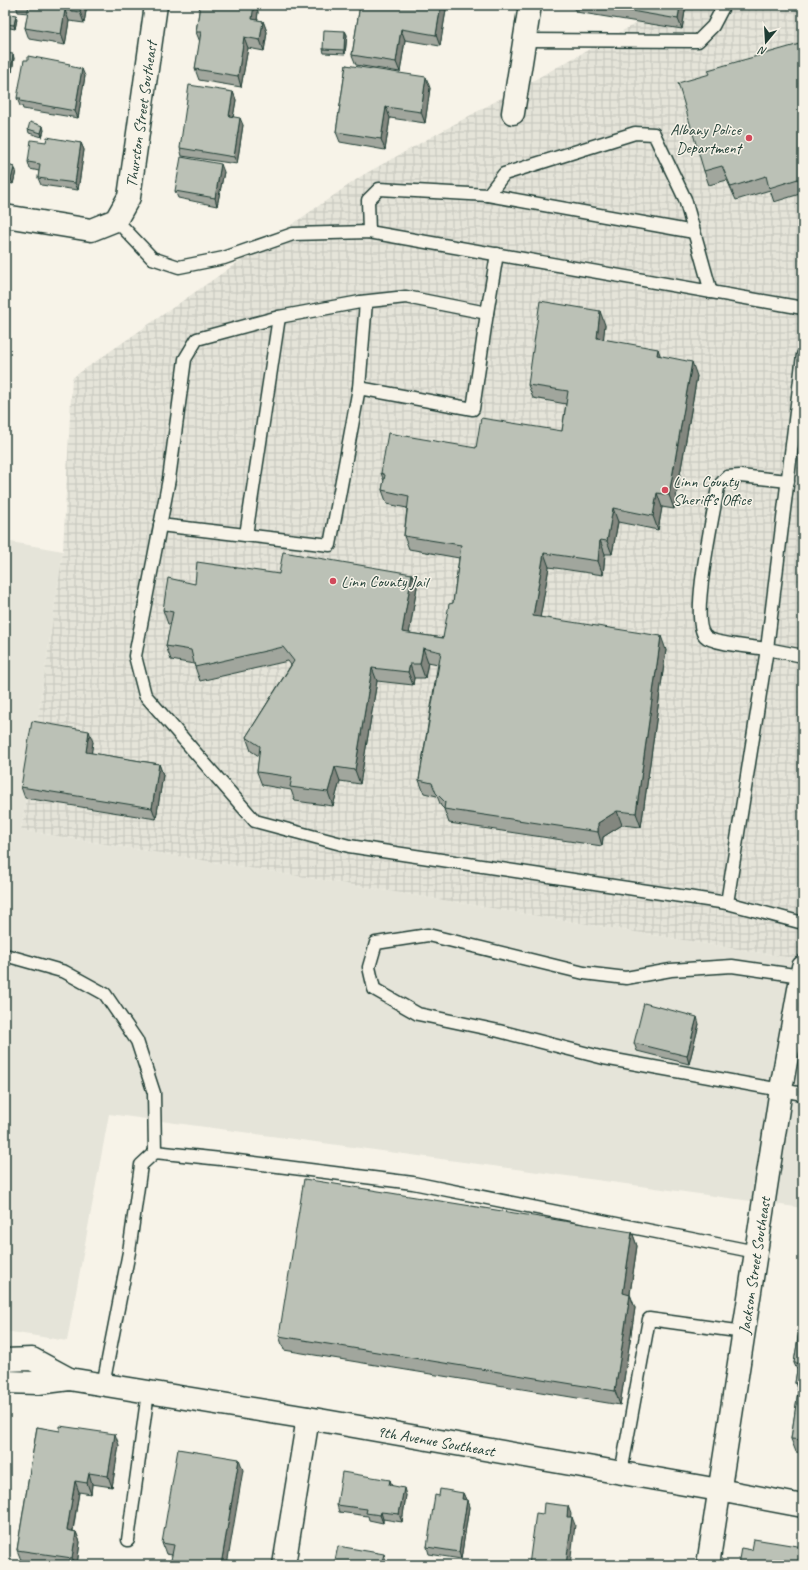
<svg xmlns="http://www.w3.org/2000/svg" width="808" height="1570" viewBox="0 0 808 1570" font-family="Caveat,sans-serif">
	<defs>
		<pattern id="industrial-grid" width="8" height="8" patternUnits="userSpaceOnUse"><rect width="8" height="8" fill="#e5e4d9"/><path d="M0 4h8M4 0v8" fill="none" stroke="#c4c4bb"/></pattern>
	</defs>
	<rect width="100%" height="100%" fill="#f7f3e8"/>
	<filter id="ink" filterUnits="userSpaceOnUse"><feTurbulence type="fractalNoise" baseFrequency=".025" numOctaves="2"/><feDisplacementMap in="SourceGraphic" scale="8" xChannelSelector="R" yChannelSelector="G"/><feConvolveMatrix kernelMatrix="1 2 1 2 8 2 1 2 1" color-interpolation-filters="sRGB"/></filter>
	<g filter="url(#ink)">
		<!-- built -->
		<path fill="#e5e4d9" d="M5 541 63 551 21 830 803 960V1208L109 1114 67 1341 5 1331Z"/>
		<!-- industrial -->
		<path fill="url(#industrial-grid)" d="M669 5H803V960L21 830 63 551 72 378 363 175Z"/>
		<g fill="none" stroke-linecap="round" stroke-linejoin="round">
			<!-- lane casing -->
			<g stroke="#1f3d34" stroke-width="15">
				<g id="lane">
					<path d="M525 40 698 41 713 26 724 5"/>
					<path d="M488 195 694 232"/>
					<path d="M116 220 152 258 179 267 224 258 293 234 369 232 803 308"/>
					<path d="M369 232 368 200 379 189 488 195 504 174 635 133 654 134 685 199 711 292"/>
					<path d="M497 254 487 313 406 297 360 302 279 317 197 339 185 359 169 479 135 656 145 695 255 821 349 846 727 903"/>
					<path d="M803 355 767 649 803 656"/>
					<path d="M359 388 366 302"/>
					<path d="M788 481 740 476 727 477 718 487C714 513 689 620 705 636 712 644 755 647 767 649L727 903 803 923"/>
					<path d="M160 525 330 545 359 388 473 409 487 313"/>
					<path d="M246 535 279 317"/>
					<path d="M5 955 65 972 105 994 137 1041 154 1093 155 1152"/>
					<path d="M801 976 732 966 671 970 626 978 584 973 428 935 376 943 369 967 374 989 418 1014 499 1031 604 1058 803 1094"/>
					<path d="M103 1385 129 1252 141 1165 155 1152 230 1160 413 1183 756 1252"/>
					<path d="M621 1473 649 1319 744 1332"/>
					<path d="M128 1540 148 1392"/>
				</g>
			</g>
			<!-- street casing -->
			<g stroke="#1f3d34" stroke-width="25">
				<g id="street">
					<path d="M513 113 530 5"/>
					<path id="s1" d="M5 216 91 230 116 220 129 197 156 5"/>
					<path d="M719 1490 803 1506"/>
					<path d="M284 1565 308 1418"/>
				</g>
			</g>
			<!-- secondary casing -->
			<g stroke="#1f3d34" stroke-width="25">
				<g id="secondary">
					<path id="s2" d="M69 1379 308 1418 719 1490"/>
					<path id="s3" d="M708 1565 781 1089 803 967"/>
				</g>
			</g>
			<!-- highway casing -->
			<g stroke="#1f3d34" stroke-width="25">
				<g id="highway">
					<path d="M5 1360 32 1359 69 1379"/>
					<path d="M5 1382 38 1383 69 1379"/>
				</g>
			</g>
			<!-- lane -->
			<use href="#lane" stroke="#f7f3e8" stroke-width="12"/>
			<!-- street -->
			<use href="#street" stroke="#f7f3e8" stroke-width="22"/>
			<!-- secondary -->
			<use href="#secondary" stroke="#f7f3e8" stroke-width="22"/>
			<!-- highway -->
			<use href="#highway" stroke="#f7f3e8" stroke-width="22"/>
		</g>
		<!-- wall -->
		<g fill="#a1a69d" stroke="#1f3d34">
			<path d="M16 5H87L84 23 69 21 65 45 29 39 25 28 28 13 18 12Z"/>
			<path d="M200 5H256L258 12 257 20 263 21 267 32 264 51 248 48 241 87 199 80 195 69 200 42 196 32Z"/>
			<path d="M360 5 446 10 440 46 405 40 400 72 356 65 352 55Z"/>
			<path d="M573 5H686L682 29 576 12Z"/>
			<path d="M5 13 17 19 15 29 5 27Z"/>
			<path d="M345 31 347 35 345 54 324 53 323 49Z"/>
			<path d="M803 43V193L774 202 770 190 736 200 727 180 709 185 704 171 710 74Z"/>
			<path d="M5 53 14 58 12 72 5 71Z"/>
			<path d="M346 65 430 88 425 123 390 118 385 150 340 142 336 132Z"/>
			<path d="M71 67 85 76 78 118 23 109 22 106H20L17 98Z"/>
			<path d="M233 92 236 100 233 117 243 125 237 164 182 156 180 148Z"/>
			<path d="M28 129 44 130 42 137 29 133Z"/>
			<path d="M46 142 81 143 84 150 78 190 41 185 38 178 39 171 30 169 28 162Z"/>
			<path d="M5 164 14 167 16 171 13 184 5 182Z"/>
			<path d="M224 172 217 206 178 198 175 191Z"/>
			<path d="M605 325 603 339 661 356 697 376 674 509 662 507 658 530 618 522 612 554H605L603 575 549 567 540 617 666 650 641 827 622 825 603 837 602 846 449 823 444 809 441 806 437 796 424 793 419 780 438 664 428 662 425 678H414L413 685 377 681 360 784 340 781 333 806 295 801 291 790 262 785 257 772 259 756 251 751 246 737 291 665 288 661 200 681 194 664 171 660 166 646 171 624H168L163 610 195 584 279 574H412L417 587 409 633 443 638 453 603 459 558 409 549 404 536 407 508 387 504 382 490 384 481 381 473 476 448 562 431 566 404 533 398 528 385Z"/>
			<path d="M93 742 91 753 159 764 163 775 156 819 25 798 21 787Z"/>
			<path d="M699 1024 689 1064 637 1051 634 1043Z"/>
			<path d="M632 1232 637 1246 630 1294 635 1308 620 1405 284 1350 279 1336Z"/>
			<path d="M803 1306V1453L796 1452 791 1439 798 1392 795 1383 797 1370 794 1363Z"/>
			<path d="M37 1427 119 1445 112 1487 92 1484 91 1494 79 1492 73 1531 76 1532 80 1542 77 1565H50L21 1560 17 1550Z"/>
			<path d="M243 1470 172 1555 166 1554 162 1543Z"/>
			<path d="M390 1480 392 1486 406 1495 402 1522 383 1519V1523L369 1520 368 1516 339 1512 337 1505Z"/>
			<path d="M463 1493 469 1507 461 1559 429 1554 427 1547 439 1496Z"/>
		</g>
		<!-- shaded-wall -->
		<g fill="#83877f" stroke="#1f3d34">
			<path d="M81 5H87L84 23 80 12Z"/>
			<path d="M251 5H256L258 12 256 30 252 19Z"/>
			<path d="M441 5H444L446 10 440 46 436 35Z"/>
			<path d="M680 5H686L682 29 678 19Z"/>
			<path d="M65 10 69 21 65 45 61 34Z"/>
			<path d="M16 15 17 19 15 29 14 25Z"/>
			<path d="M263 21 267 32 264 51 260 40Z"/>
			<path d="M401 29 405 40 400 72 396 62Z"/>
			<path d="M345 31 347 35 345 54 344 50Z"/>
			<path d="M244 37 248 48 241 87 238 76Z"/>
			<path d="M13 54 14 58 12 72 11 68Z"/>
			<path d="M82 69 85 76 78 118 75 111Z"/>
			<path d="M426 77 430 88 425 123 421 112Z"/>
			<path d="M233 92 236 100 232 124 229 116Z"/>
			<path d="M386 107 390 118 385 150 381 139Z"/>
			<path d="M240 118 243 125 237 164 234 157Z"/>
			<path d="M43 126 44 130 42 137 41 133Z"/>
			<path d="M81 143 84 150 78 190 75 183Z"/>
			<path d="M221 164 224 172 217 206 215 198Z"/>
			<path d="M14 167 16 171 13 184 11 180Z"/>
			<path d="M600 311 605 325 602 352 597 338Z"/>
			<path d="M658 349 663 363 657 355Z"/>
			<path d="M692 362 697 376 674 509 669 495Z"/>
			<path d="M657 493 662 507 658 530 653 516Z"/>
			<path d="M613 508 618 522 612 554 607 541Z"/>
			<path d="M600 540 605 554 603 575 598 561Z"/>
			<path d="M544 553 549 567 538 630 533 616Z"/>
			<path d="M412 574 417 587 407 646 402 632Z"/>
			<path d="M661 636 666 650 641 827 636 813Z"/>
			<path d="M423 648 428 662 425 678 420 664Z"/>
			<path d="M410 664 414 678 413 685 408 672Z"/>
			<path d="M372 668 377 681 360 784 355 770Z"/>
			<path d="M89 731 93 742 90 763 86 752Z"/>
			<path d="M159 764 163 775 156 819 152 808Z"/>
			<path d="M335 767 340 781 333 806 328 792Z"/>
			<path d="M617 811 622 825 603 837 602 846 598 832V823Z"/>
			<path d="M697 1017 699 1024 689 1064 687 1056Z"/>
			<path d="M632 1232 637 1246 628 1307 623 1293Z"/>
			<path d="M630 1295 635 1308 620 1405 615 1391Z"/>
			<path d="M115 1434 119 1445 112 1487 108 1476Z"/>
			<path d="M239 1459 243 1470 227 1565H221Z"/>
			<path d="M89 1473 92 1484 91 1494 87 1483Z"/>
			<path d="M390 1480 392 1487 389 1485Z"/>
			<path d="M75 1481 79 1492 71 1541 67 1530Z"/>
			<path d="M404 1488 406 1495 402 1522 399 1514Z"/>
			<path d="M463 1493 466 1500 462 1499Z"/>
			<path d="M467 1500 469 1507 461 1559 459 1552Z"/>
			<path d="M568 1506 571 1514 569 1524 567 1517Z"/>
			<path d="M381 1512 383 1519V1523L380 1515Z"/>
			<path d="M572 1517 575 1525 570 1565H566Z"/>
			<path d="M76 1532 80 1542 77 1565H74L72 1558Z"/>
			<path d="M384 1554 386 1561V1565H381Z"/>
		</g>
		<!-- building -->
		<g fill="#bbc1b6" stroke="#1f3d34">
			<path d="M29 5H81L80 12 65 10 61 34 25 28Z"/>
			<path d="M200 5H254L252 19 263 21 260 40 244 37 238 76 195 69 201 32H196Z"/>
			<path d="M360 5H441L436 35 401 29 396 62 352 55Z"/>
			<path d="M596 5H680L678 19Z"/>
			<path d="M5 13 16 15 14 25 5 24Z"/>
			<path d="M324 30 345 31 344 50 323 49Z"/>
			<path d="M803 43V181L802 182 801 178 769 188 766 176 731 187 722 166 704 171 678 83 710 74 708 70Z"/>
			<path d="M5 53 13 54 11 68 5 67Z"/>
			<path d="M28 56 70 64 69 66 82 69 75 111 20 101 21 98H17L24 60H28Z"/>
			<path d="M346 65 426 77 421 112 386 107 381 139 336 132Z"/>
			<path d="M189 85 233 92 229 116 240 118 234 157 180 148Z"/>
			<path d="M30 122 43 126 41 133 28 129Z"/>
			<path d="M47 137 81 143 75 183 38 178 40 164 28 162 31 140 46 142Z"/>
			<path d="M181 157 221 164 215 198 175 191Z"/>
			<path d="M5 164 14 167 11 180 5 178Z"/>
			<path d="M540 301 600 311 597 338 658 349 657 355 692 362 669 495 657 493 653 516 613 508 607 541 600 540 598 561 544 553 533 616 661 636 636 813 617 811 598 823V832L444 809 445 802 436 793 432 783 419 780 441 652 423 648 420 664H410L408 672 372 668 355 770 335 767 328 792 290 787 292 777 257 772 260 746 246 737 294 661 283 647 195 667 191 650 166 646 173 612 163 610 168 578 195 584 197 562 279 574 283 552 412 574 402 632 443 638 449 604 453 603 461 545 404 536 409 496 382 490 385 475 381 473 388 433 476 448 481 418 562 431 568 391 528 385Z"/>
			<path d="M32 721 89 731 86 752 159 764 152 808 21 787Z"/>
			<path d="M644 1003 697 1017 687 1056 634 1043Z"/>
			<path d="M304 1179 632 1232 623 1293 630 1295 615 1391 279 1336Z"/>
			<path d="M803 1306V1440L791 1439 799 1384 795 1383 798 1363H794Z"/>
			<path d="M60 1426 115 1434 108 1476 89 1473 87 1483 75 1481 67 1530 76 1532 72 1558 17 1550 37 1427 60 1431Z"/>
			<path d="M178 1449 239 1459 221 1565H170L174 1545 162 1543Z"/>
			<path d="M342 1472 390 1480 389 1485 404 1488 399 1514 381 1512 380 1515 366 1513 367 1509 337 1505Z"/>
			<path d="M440 1489 463 1493 462 1499 467 1500 459 1552 427 1547 435 1495 439 1496Z"/>
			<path d="M544 1503 568 1506 567 1517H572L566 1565H529L536 1513 543 1514Z"/>
			<path d="M754 1539 803 1547V1565H738L741 1548 752 1550Z"/>
			<path d="M338 1546 384 1554 381 1565H334Z"/>
		</g>
	</g>
	<!-- markers -->
	<g fill="#d1495b" stroke="#f7f3e8" stroke-width="1.5">
		<circle cx="749" cy="138" r="4"/>
		<circle cx="665" cy="490" r="4"/>
		<circle cx="333" cy="581" r="4"/>
	</g>
	<g text-anchor="middle" stroke-width="3" stroke-linejoin="round" paint-order="stroke">
		<!-- street labels -->
		<g font-size="16" fill="#1f3d34" stroke="#f7f3e8">
			<text dy="6" stroke="none"><textPath href="#s1" startOffset="224">Thurston Street Southeast</textPath></text>
			<text dy="6" stroke="none"><textPath href="#s3" startOffset="303">Jackson Street Southeast</textPath></text>
			<text dy="6" stroke="none"><textPath href="#s2" startOffset="372">9th Avenue Southeast</textPath></text>
		</g>
		<!-- poi labels -->
		<g font-size="16" fill="#1f3d34" stroke="#f7f3e8" text-anchor="start">
			<text x="741" y="135" text-anchor="end">Albany Police<tspan x="741" dy="18">Department</tspan></text>
			<text x="673" y="487">Linn County<tspan x="673" dy="18">Sheriff's Office</tspan></text>
			<text x="341" y="587">Linn County Jail</text>
		</g>
	</g>
	<!-- margin -->
	<rect width="808" height="1570" fill="none" stroke="#f7f3e8" stroke-width="20"/>
	<rect x="10" y="10" width="788" height="1550" fill="none" stroke="#1f3d34" stroke-width="1.5" filter="url(#ink)"/>
	<!-- north arrow -->
	<g transform="translate(766 42) rotate(198)" stroke="#f7f3e8" stroke-width="3" paint-order="stroke">
	<path d="M0-3L7 15L0 10L-7 15Z" fill="#1f3d34"/>
	<text y="-6" font-size="11" font-weight="bold" text-anchor="middle" fill="#1f3d34">N</text>
	</g>
</svg>
